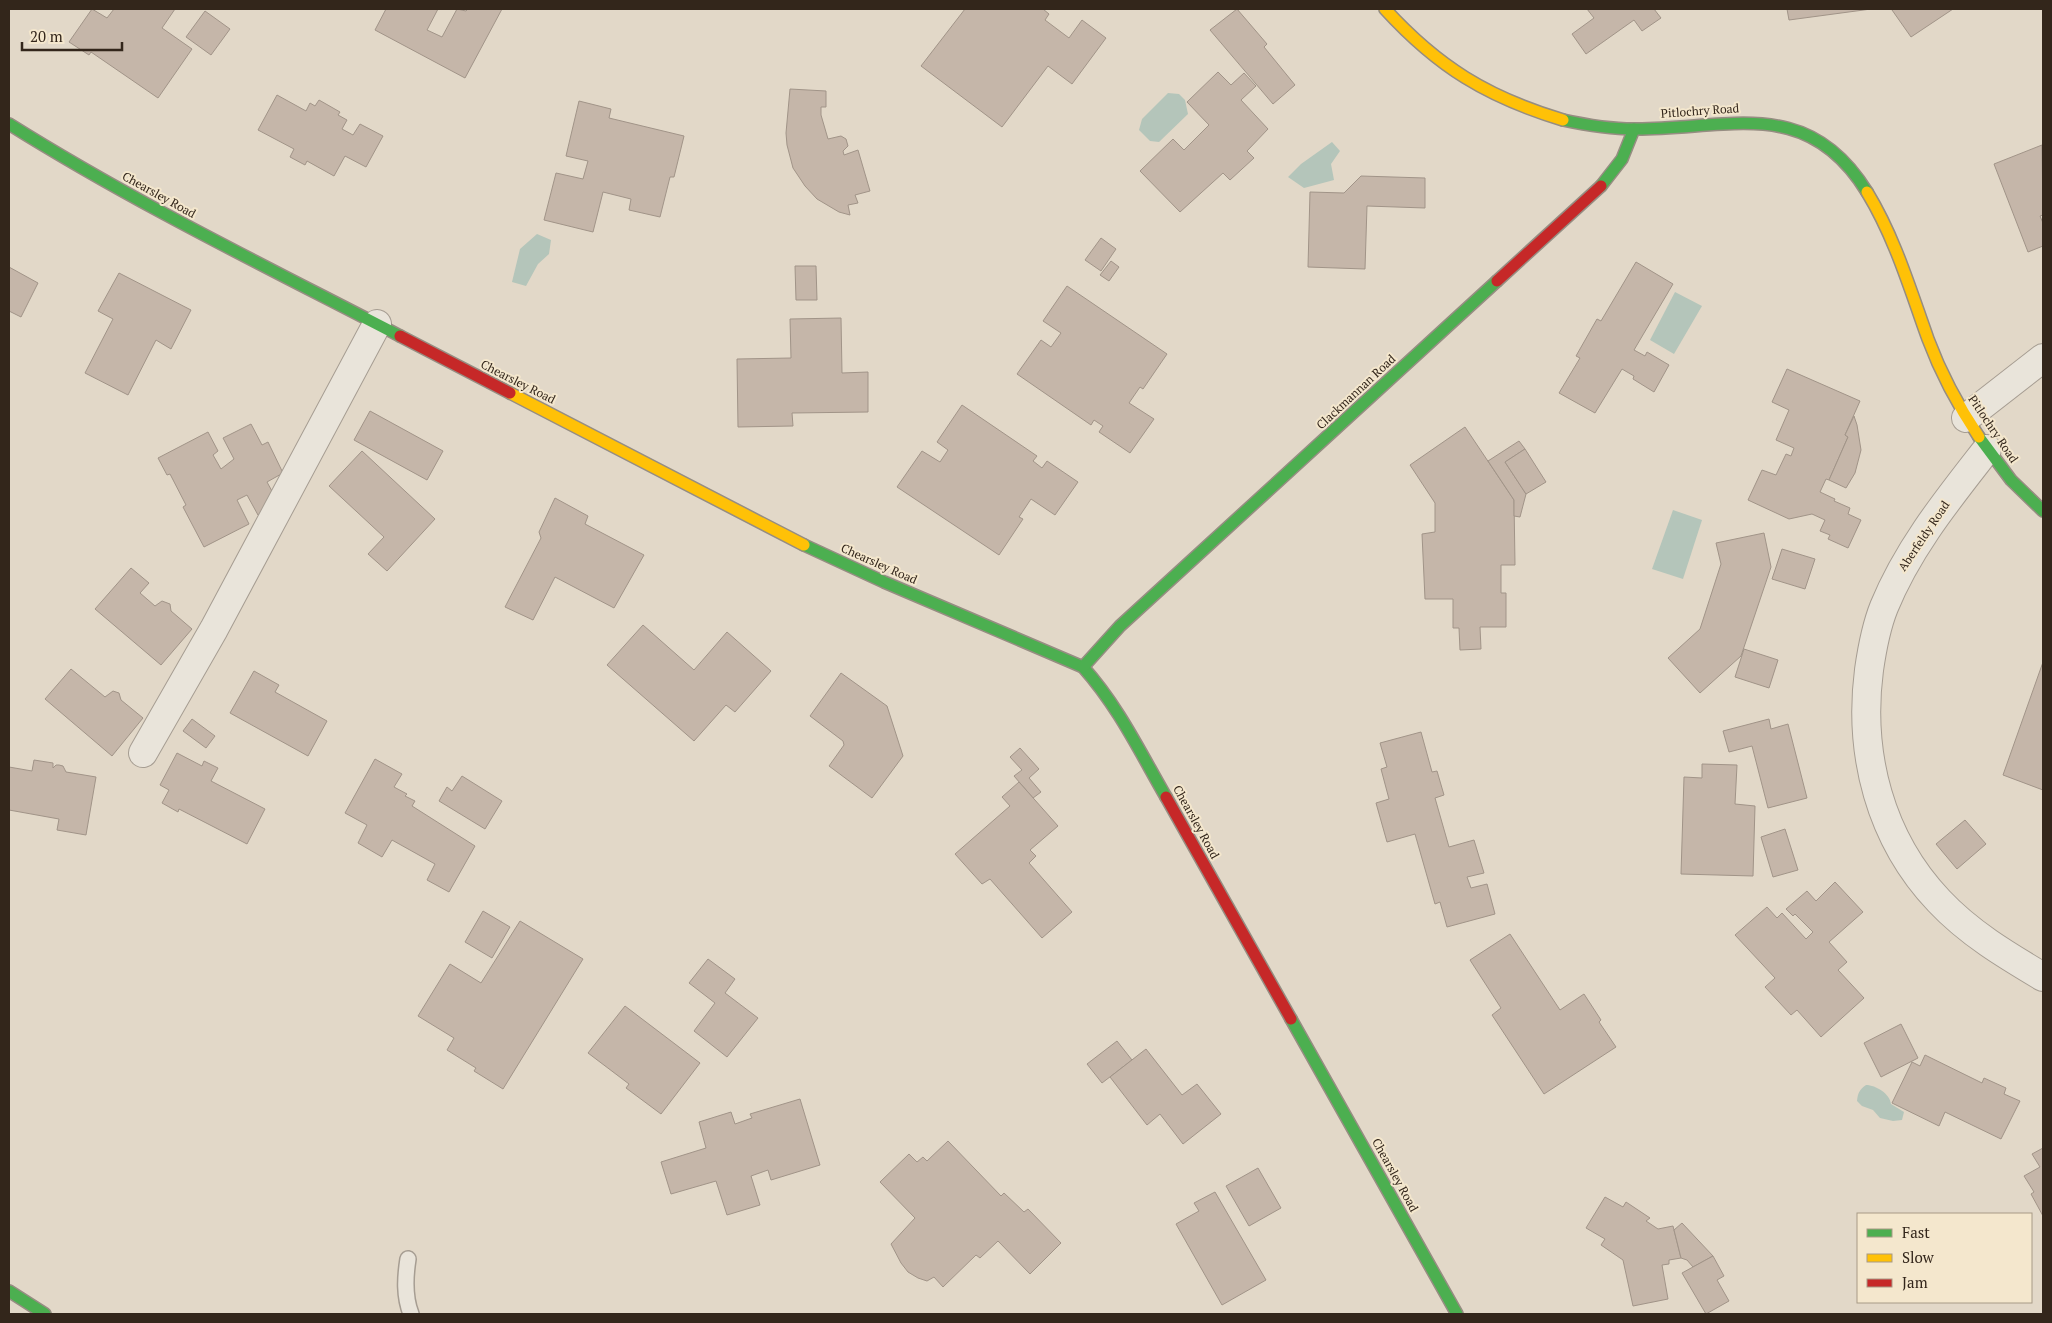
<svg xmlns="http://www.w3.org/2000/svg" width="2052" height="1323" viewBox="0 0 2052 1323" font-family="'PT Serif',serif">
	<rect width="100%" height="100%" fill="#e2d8c8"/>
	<!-- water -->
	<g fill="#b4c5ba">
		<path d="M1168 93 1179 94 1185 100 1188 114 1159 142 1150 141 1139 130 1142 119Z"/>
		<path d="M1332 142 1340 151 1331 164 1334 180 1304 188 1288 177 1301 164Z"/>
		<path d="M537 234 551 240 549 254 538 264 526 286 512 282 520 249Z"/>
		<path d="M1675 292 1702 306 1674 354 1650 340Z"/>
		<path d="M1673 510 1702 520 1683 579 1652 569Z"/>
		<path d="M1866 1085C1876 1085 1890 1094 1891 1104L1904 1112 1902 1120 1893 1121 1880 1118 1873 1110 1862 1106 1857 1101C1858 1093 1859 1090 1866 1085Z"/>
	</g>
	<!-- building -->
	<g fill="#c5b6a9" stroke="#a19488">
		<path d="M92 9 107 18 114 9H175L162 28 192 49 158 98 91 52 89 55 69 42Z"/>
		<path d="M386 9H438L427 30 442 37 457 9 466 11 468 9H502L465 78 375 30Z"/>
		<path d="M965 9H1043L1049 14 1045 20 1069 38 1082 20 1106 38 1072 84 1048 66 1002 127 921 66Z"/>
		<path d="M1237 9 1267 44 1264 47 1295 85 1273 104 1210 30Z"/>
		<path d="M1587 9H1654L1661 18 1642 31 1634 20 1586 54 1572 34 1594 18Z"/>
		<path d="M1787 9H1871L1789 20Z"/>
		<path d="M1894 9H1953L1911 37 1892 10Z"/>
		<path d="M205 11 230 29 211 55 186 37Z"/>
		<path d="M1218 72 1231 85 1244 73 1256 86 1241 100 1268 129 1247 151 1254 158 1230 180 1223 173 1180 212 1140 171 1173 139 1184 150 1209 125 1187 102Z"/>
		<path d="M790 89 826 91V107H821V115L828 139 841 136 846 139 848 146 843 151 844 155 858 150 870 191 855 195 858 203 848 205 850 215 839 212 817 199 805 186 793 168 787 145 786 133Z"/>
		<path d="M277 95 306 111 310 103 315 106 319 100 340 112 338 115 347 120 342 129 353 135 360 124 383 136 366 167 345 156 334 176 307 161 305 165 290 157 294 149 258 130Z"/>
		<path d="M579 101 611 109 609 118 684 136 674 177H670L660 217 629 210 631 199 603 192 593 232 544 220 556 173 583 179 588 161 566 156Z"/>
		<path d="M2042 145 2043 215 2040 216 2043 223V246L2028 252 1994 164Z"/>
		<path d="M1361 176 1425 178V208L1367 206 1365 269 1308 267 1310 192 1344 193Z"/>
		<path d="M1101 238 1116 249 1101 271 1085 260Z"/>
		<path d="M1111 261 1119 267 1109 281 1100 275Z"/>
		<path d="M1636 262 1673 284 1634 350 1645 356 1647 352 1669 365 1654 392 1633 379 1634 376 1622 369 1595 413 1559 393 1580 358 1576 356 1597 319 1601 321Z"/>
		<path d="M795 266H816L817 300H796Z"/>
		<path d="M9 267 38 283 21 317 9 311Z"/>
		<path d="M119 273 191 310 171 349 156 340 128 395 85 373 113 319 98 311Z"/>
		<path d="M1067 286 1167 354 1143 389 1140 387 1129 403 1154 419 1130 453 1099 432 1103 426 1094 420 1091 425 1017 374 1041 340 1051 347 1061 333 1043 321Z"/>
		<path d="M841 318 842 373 868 372V412L792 413 793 426 738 427 737 359 791 358 790 319Z"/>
		<path d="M1787 369 1860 401 1845 435 1848 437 1829 480 1826 479 1820 492 1835 499 1834 501 1850 508 1848 514 1861 520 1848 548 1828 539 1830 535 1820 531 1825 520 1812 514 1789 519 1748 500 1762 470 1776 475 1786 454 1791 456 1794 448 1776 440 1789 410 1772 402Z"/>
		<path d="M962 405 1037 456 1033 461 1042 468 1047 461 1078 482 1055 515 1031 499 1019 517 1023 519 999 555 897 487 922 451 940 462 948 450 937 442Z"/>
		<path d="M370 411 443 451 427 480 354 440Z"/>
		<path d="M1854 416 1857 425 1861 450 1855 473 1846 488 1829 480 1848 437 1845 435Z"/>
		<path d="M251 424 262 445 268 442 283 473 267 482 279 504 258 515 247 495 237 500 249 524 204 547 183 507 186 505 170 474 167 475 158 458 208 432 218 451 213 455 221 469 234 459 223 438Z"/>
		<path d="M1465 427 1514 500 1515 565H1501V593H1506V627H1480L1481 649 1460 650 1459 628H1453V599H1425L1422 534 1435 532V503L1410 465Z"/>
		<path d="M1519 441 1525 449 1505 462 1526 494 1520 517 1514 516V500L1488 461Z"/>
		<path d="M1525 449 1546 482 1526 494 1505 462Z"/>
		<path d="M362 451 435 519 387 571 368 554 384 537 329 486Z"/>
		<path d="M555 498 588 516 585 524 644 555 614 608 555 577 533 620 505 607 541 538 539 532Z"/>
		<path d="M1764 533 1771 567 1741 656 1700 693 1668 658 1700 629 1721 564 1716 543Z"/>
		<path d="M1782 549 1815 559 1805 589 1772 579Z"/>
		<path d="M131 568 149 583 140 593 155 606 162 601 170 604 171 611 192 629 161 665 95 609Z"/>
		<path d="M643 625 694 670 727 632 771 671 735 712 726 705 694 741 607 665Z"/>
		<path d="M1744 649 1778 660 1769 688 1735 677Z"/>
		<path d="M2043 662V790L2003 775Z"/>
		<path d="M71 669 105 697 113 691 119 693 121 700 143 718 112 756 45 699Z"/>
		<path d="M254 671 279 685 275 692 327 721 308 756 230 713Z"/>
		<path d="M841 673 887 706 903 756 872 798 829 766 844 745 843 741 810 716Z"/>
		<path d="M192 719 215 736 206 748 183 731Z"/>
		<path d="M1769 719 1771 729 1788 724 1807 798 1768 808 1752 746 1729 752 1723 731Z"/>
		<path d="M1421 732 1432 772 1437 771 1444 795 1435 798 1449 847 1474 840 1484 873 1467 877 1471 888 1487 884 1495 914 1447 927 1440 902 1435 904 1415 834 1387 842 1376 803 1389 799 1381 769 1387 767 1380 743Z"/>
		<path d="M1020 748 1039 769 1029 778 1041 792 1033 798 1014 776 1022 770 1010 757Z"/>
		<path d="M177 753 202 766 204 761 218 768 211 781 265 809 247 844 179 809 178 812 162 803 169 790 160 785Z"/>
		<path d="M375 759 402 774 394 787 407 794 405 796 415 801 412 806 475 846 449 892 427 880 435 864 392 840 382 857 358 843 367 825 345 813Z"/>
		<path d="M34 760 53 763V768L56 765H59L63 766 66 772 96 777 86 835 57 830 59 819 9 810V767L32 771Z"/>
		<path d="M1702 764 1737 765 1735 804 1755 806 1753 876 1681 874 1684 777 1702 778Z"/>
		<path d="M462 776 502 801 485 829 439 801 447 787 452 791Z"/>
		<path d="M1019 782 1058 826 1030 850 1036 856 1029 863 1072 912 1042 938 990 879 982 884 955 854 1010 806 1002 797Z"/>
		<path d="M1965 820 1986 844 1957 869 1936 844Z"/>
		<path d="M1785 829 1798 870 1773 877 1761 837Z"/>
		<path d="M1835 882 1863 912 1829 942 1847 962 1838 970 1864 998 1821 1037 1797 1010 1791 1015 1765 987 1775 978 1735 935 1767 907 1777 918 1782 913 1806 939 1813 932 1795 914 1793 916 1786 909 1807 891 1816 901Z"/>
		<path d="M483 911 510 927 492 958 465 942Z"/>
		<path d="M520 921 583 959 503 1089 474 1071 476 1068 447 1050 454 1038 418 1016 450 964 481 983Z"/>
		<path d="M1510 934 1560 1010 1584 994 1601 1020 1599 1022 1616 1047 1544 1094 1492 1015 1501 1008 1470 960Z"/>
		<path d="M708 959 735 979 725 993 758 1018 727 1057 694 1031 715 1003 689 983Z"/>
		<path d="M625 1006 700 1063 661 1114 626 1088 629 1084 588 1053Z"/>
		<path d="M1901 1024 1918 1058 1881 1077 1864 1043Z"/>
		<path d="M1117 1041 1132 1060 1102 1083 1087 1064Z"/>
		<path d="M1146 1049 1182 1095 1197 1084 1221 1114 1183 1144 1160 1114 1147 1125 1110 1077Z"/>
		<path d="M1925 1055 1982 1083 1984 1078 2006 1088 2004 1094 2020 1101 2001 1139 1945 1112 1939 1126 1892 1103 1912 1062 1920 1066Z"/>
		<path d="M800 1099 820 1165 771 1180 768 1170 751 1176 760 1205 727 1215 716 1181 671 1194 661 1162 706 1148 699 1122 731 1112 735 1124 752 1118 750 1114Z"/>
		<path d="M948 1141 1001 1196 1004 1193 1024 1212 1028 1209 1061 1243 1030 1274 998 1241 980 1258 976 1255 943 1287 934 1277 927 1281 918 1278 908 1272 901 1263 891 1244 915 1218 880 1182 909 1154 917 1162 923 1157 927 1161Z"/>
		<path d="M2043 1148V1216L2031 1194 2034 1192 2024 1176 2040 1167 2032 1154Z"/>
		<path d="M1258 1168 1281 1208 1249 1226 1226 1186Z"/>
		<path d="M1215 1192 1266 1280 1222 1305 1176 1224 1199 1211 1194 1203Z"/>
		<path d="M1605 1197 1623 1207 1626 1202 1650 1218 1646 1221 1658 1229 1673 1226 1681 1258 1669 1260V1264L1662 1265 1668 1299 1633 1306 1623 1260 1601 1245 1605 1239 1586 1228Z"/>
		<path d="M1682 1223 1713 1256 1693 1267 1687 1260 1681 1258 1674 1230Z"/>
		<path d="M1713 1256 1724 1276 1717 1280 1729 1301 1706 1314 1682 1273Z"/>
	</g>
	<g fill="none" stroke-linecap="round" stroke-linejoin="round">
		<!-- lane casing -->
		<g stroke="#a69d92" stroke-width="18">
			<path id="lane" d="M408 1259C405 1278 404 1296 411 1314"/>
		</g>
		<!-- street casing -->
		<g stroke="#a69d92" stroke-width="30">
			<g id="street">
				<path d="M1966 418 2043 358"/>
				<path d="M1987 449C1948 499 1908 548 1884 607 1876 627 1872 649 1869 670 1858 754 1880 839 1939 901 1969 933 2006 955 2043 977"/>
				<path d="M143 753 214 629 377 324"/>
			</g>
		</g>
		<!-- fast casing -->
		<g stroke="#968d82" stroke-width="14">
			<g id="fast">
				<path d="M1563 120C1586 125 1610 129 1634 129 1727 130 1807 94 1867 192"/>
				<path d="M9 124C135 203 269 268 400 336"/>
				<path d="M1601 186 1622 159 1634 129"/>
				<path d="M1979 437 2011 480 2043 511"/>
				<path d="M804 545 884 582 1083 667C1118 706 1140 752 1166 797"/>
				<path d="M1083 667 1120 626 1497 281"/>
				<path d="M1291 1019 1457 1314"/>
				<path d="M9 1291 45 1314"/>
			</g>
		</g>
		<!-- slow casing -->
		<g stroke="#968d82" stroke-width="14">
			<g id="slow">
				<path d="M1385 9C1438 67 1487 97 1563 120"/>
				<path d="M1867 192C1895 238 1910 289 1928 339 1941 374 1959 407 1979 437"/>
				<path d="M510 393 804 545"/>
			</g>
		</g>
		<!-- jam casing -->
		<g stroke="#968d82" stroke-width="14">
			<g id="jam">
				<path d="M1497 281 1601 186"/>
				<path d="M400 336 510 393"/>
				<path d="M1166 797 1291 1019"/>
			</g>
		</g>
		<!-- lane -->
		<use href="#lane" stroke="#e9e4da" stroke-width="15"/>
		<!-- street -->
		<use href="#street" stroke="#e9e4da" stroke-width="28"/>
		<!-- fast -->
		<use href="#fast" stroke="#4caf50" stroke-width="11"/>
		<!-- slow -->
		<use href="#slow" stroke="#ffc107" stroke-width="11"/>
		<!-- jam -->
		<use href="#jam" stroke="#c62828" stroke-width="11"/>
	</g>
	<g text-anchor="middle" stroke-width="4" stroke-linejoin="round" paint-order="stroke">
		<!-- street labels -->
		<g font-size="12" fill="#33261b" stroke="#f4e7cd">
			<text transform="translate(1700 111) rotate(-4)" y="4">Pitlochry Road</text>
			<text transform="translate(159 195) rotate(29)" y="4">Chearsley Road</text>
			<text transform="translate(518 382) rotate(27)" y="4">Chearsley Road</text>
			<text transform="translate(1356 392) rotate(-43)" y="4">Clackmannan Road</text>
			<text transform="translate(1993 429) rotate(56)" y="4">Pitlochry Road</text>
			<text transform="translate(1924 536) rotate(-56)" y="4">Aberfeldy Road</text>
			<text transform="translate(879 564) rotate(24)" y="4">Chearsley Road</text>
			<text transform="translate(1196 822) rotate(61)" y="4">Chearsley Road</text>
			<text transform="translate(1395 1175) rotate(61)" y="4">Chearsley Road</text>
		</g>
	</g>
	<!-- border -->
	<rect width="2052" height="1323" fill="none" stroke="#33261b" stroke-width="20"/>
	<!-- legend -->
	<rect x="1857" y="1213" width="175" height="90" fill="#f4e7cd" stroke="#a79a86"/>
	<rect x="1867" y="1229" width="25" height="8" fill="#4caf50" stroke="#a79a86"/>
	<text x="1902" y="1238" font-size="15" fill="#33261b">Fast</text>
	<rect x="1867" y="1254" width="25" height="8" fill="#ffc107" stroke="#a79a86"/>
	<text x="1902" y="1263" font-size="15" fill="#33261b">Slow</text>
	<rect x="1867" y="1279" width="25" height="8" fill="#c62828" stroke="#a79a86"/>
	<text x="1902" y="1288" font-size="15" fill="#33261b">Jam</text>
	<!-- scale -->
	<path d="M22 42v8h100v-8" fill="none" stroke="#33261b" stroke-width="2.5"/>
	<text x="30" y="42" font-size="15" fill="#33261b" stroke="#f4e7cd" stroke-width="4" paint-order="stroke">20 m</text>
</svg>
